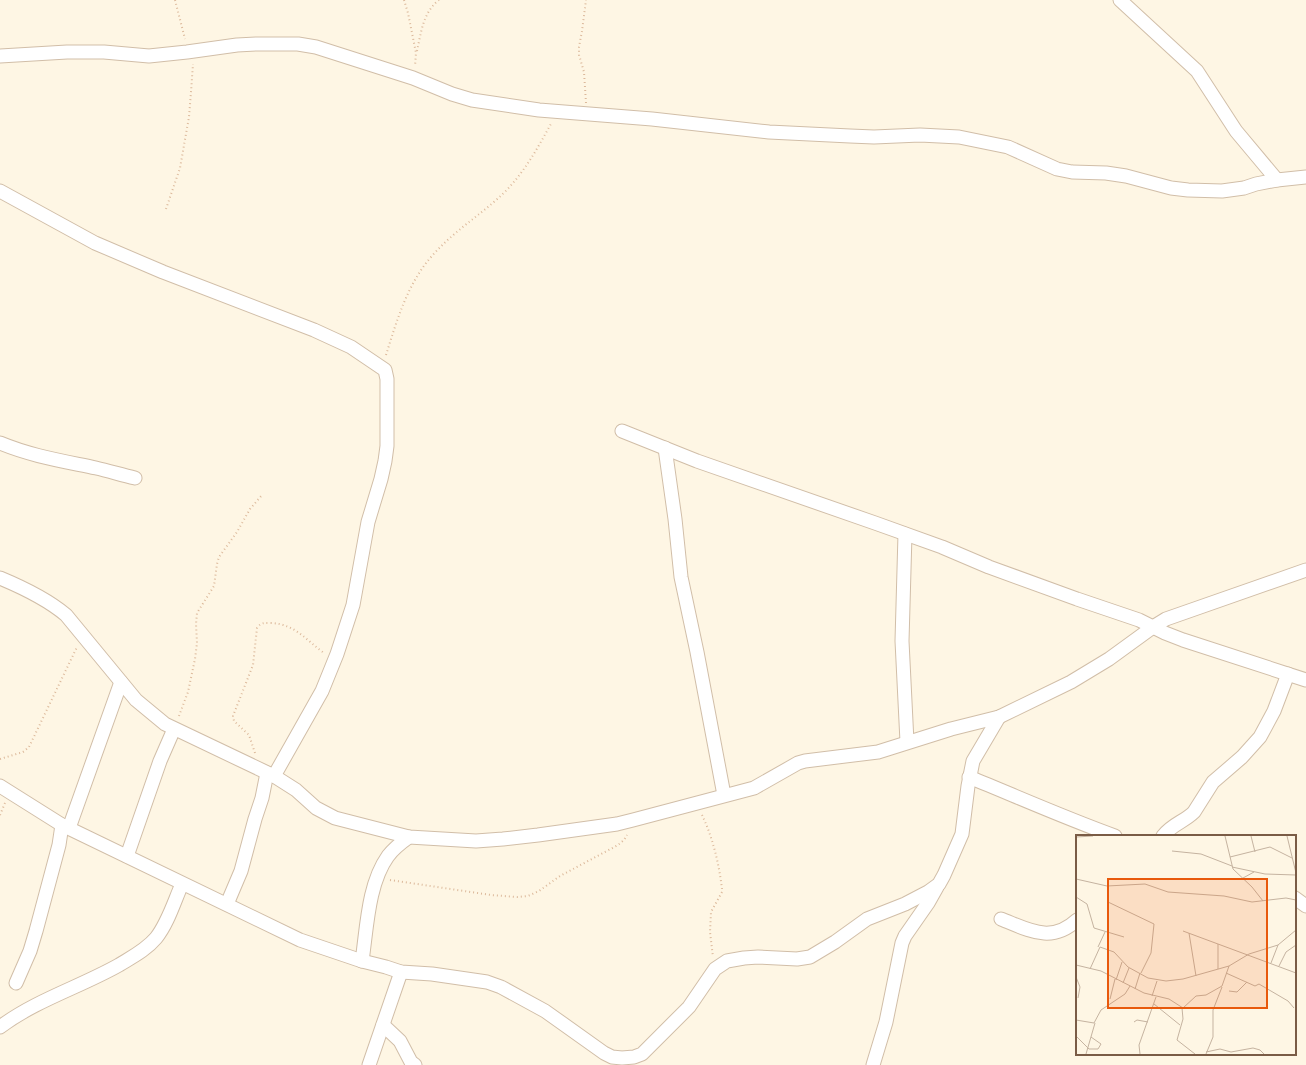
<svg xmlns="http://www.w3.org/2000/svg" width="1306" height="1065" viewBox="0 0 1306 1065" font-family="'Fira Sans',sans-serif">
	<rect width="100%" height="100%" fill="#fef6e4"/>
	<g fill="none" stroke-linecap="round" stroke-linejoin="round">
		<!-- minor casing -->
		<g stroke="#d1bea8" stroke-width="15">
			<g id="minor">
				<path d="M1120 0 1197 71 1236 131 1277 180"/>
				<path d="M0 56 67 52H104L149 56 187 52 237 45 256 44H298L316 47 413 78 452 94 472 100 539 110 652 119 769 132 850 136 874 137 920 135 959 137 1008 147 1057 169 1072 172 1106 173 1126 176 1171 188 1188 190 1222 191 1244 188 1256 184 1277 180 1306 177"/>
				<path d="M0 191 95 243 163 272 314 330 351 347 385 370 387 379V446L385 461 381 479 368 522 353 605 337 654 322 691 274 776"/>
				<path d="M622 431 697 461 875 523 942 547 989 567 1077 599 1139 620 1165 633 1183 640 1306 680"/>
				<path d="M0 443C31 456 63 461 96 468 109 471 122 475 135 478"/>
				<path d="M665 448 675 519 681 577 697 652 724 795"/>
				<path d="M905 534 902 641 907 742"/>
				<path d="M0 578C24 588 47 599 66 615L136 700 165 724 274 776 296 790 316 808 335 818 409 837 476 841 503 839 538 835 617 824 633 820 754 788 798 763 805 761 878 752 951 729 999 717 1071 682 1109 659 1153 627 1166 619 1306 570"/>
				<path d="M969 777C1018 797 1065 818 1115 836"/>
				<path d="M0 786 62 825 300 940 362 961 386 967 401 972 432 974 487 982 501 987 545 1011 604 1053 612 1057 622 1058 634 1057 642 1054 689 1007 715 969 727 961 744 958 758 957 797 959 810 957 835 942 867 919 905 904 928 892 939 884 944 875 962 834 968 786 973 761 999 717"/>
				<path d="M69 828 121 682"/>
				<path d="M1163 836C1172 824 1184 822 1194 812L1213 782 1242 757 1260 737 1274 711 1288 674"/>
				<path d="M127 856 160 761 174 729"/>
				<path d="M1295 898 1306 906"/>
				<path d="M227 904 241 871 255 819 262 798 267 773"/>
				<path d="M1001 919C1029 930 1051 944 1077 920"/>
				<path d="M362 961C367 927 368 884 388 856 394 848 402 842 409 837"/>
				<path d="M16 983 30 951 36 931 59 845 62 825"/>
				<path d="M383 1025 400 1041 411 1062 415 1065"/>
				<path d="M0 1027C36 1000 80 987 119 965 132 957 146 950 156 938 168 923 174 902 182 884"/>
				<path d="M369 1065 401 972"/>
				<path d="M873 1065 886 1022 902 943 905 936 928 903 937 887"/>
			</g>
		</g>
		<!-- path -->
		<g stroke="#dcb99b" stroke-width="2" stroke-dasharray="1 3" stroke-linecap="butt">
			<path d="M175 0 185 39"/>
			<path d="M404 0 408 13 416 53 415 66"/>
			<path d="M417 51C421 33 423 12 439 0"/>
			<path d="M586 103 584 72 579 55V47L582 31 586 0"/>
			<path d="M166 209 180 168 189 117 191 92 193 64"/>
			<path d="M386 355C397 320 407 285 431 257 451 234 473 220 495 201 521 179 536 151 552 122"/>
			<path d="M179 716 188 692 195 659 197 643 196 624 197 613 214 586 217 564 219 557 237 532 250 509 262 495"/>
			<path d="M255 753 249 735 234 721 233 716 253 665 257 628C261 622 265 623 271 623 295 624 306 640 324 653"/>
			<path d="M0 759 23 752 29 747 77 647"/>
			<path d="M0 815 5 803"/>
			<path d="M702 815C713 838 719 864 722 889V892L711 912 710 932 713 957"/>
			<path d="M390 880 491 895 517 897 528 896 539 891 560 876 618 845 624 840 627 835"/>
		</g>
		<!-- minor -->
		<use href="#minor" stroke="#fff" stroke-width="13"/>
	</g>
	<!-- overview -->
	<g transform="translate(1076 835)">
		<rect width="220" height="220" fill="#fef6e4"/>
		<path fill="none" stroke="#c5b3a0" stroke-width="1" d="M149 1 157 34 176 52 187 66M175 1 179 17M211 1 220 38M0 2 17 1M96 16 125 19 156 31M154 22 194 12 216 23M156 32 189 39 220 40M167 43 178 37M0 55V44L31 51 69 49 92 57 148 61 176 67 210 63 220 65M0 62 11 69 18 93 48 102M32 67 78 89 75 118 65 138M107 96 220 138M113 98 120 141M142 109V134M22 112 29 97M195 128 202 110M0 130 25 136 68 158 93 164 107 173 120 161 130 160 146 151 153 131M203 131 210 117 220 110M14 134 24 112 38 117 52 132 72 143 90 146 107 144 153 131 173 119 202 110 220 95M150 138 179 151 183 149 212 166 218 173M0 142 4 152 2 163M40 145 46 127M47 148 53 133M59 154 64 138M153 156 161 157 171 147M76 161 81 146M34 164 39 144M78 169 104 190M106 173 107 184 101 205 119 219M0 185 18 188 25 175 49 159 54 151M58 187 61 185 72 187M0 201 13 214H22L25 209 15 202M130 217 144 214 155 217 177 213 184 215 188 219M10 219 19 188M64 219 63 210 80 162M130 219 137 202V175L146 152"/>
		<path fill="#e8590c" fill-opacity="0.15" stroke="#e8590c" stroke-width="2" d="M32 44H191V173H32Z"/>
		<rect width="220" height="220" fill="none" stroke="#7a5c46" stroke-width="2"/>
	</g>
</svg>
